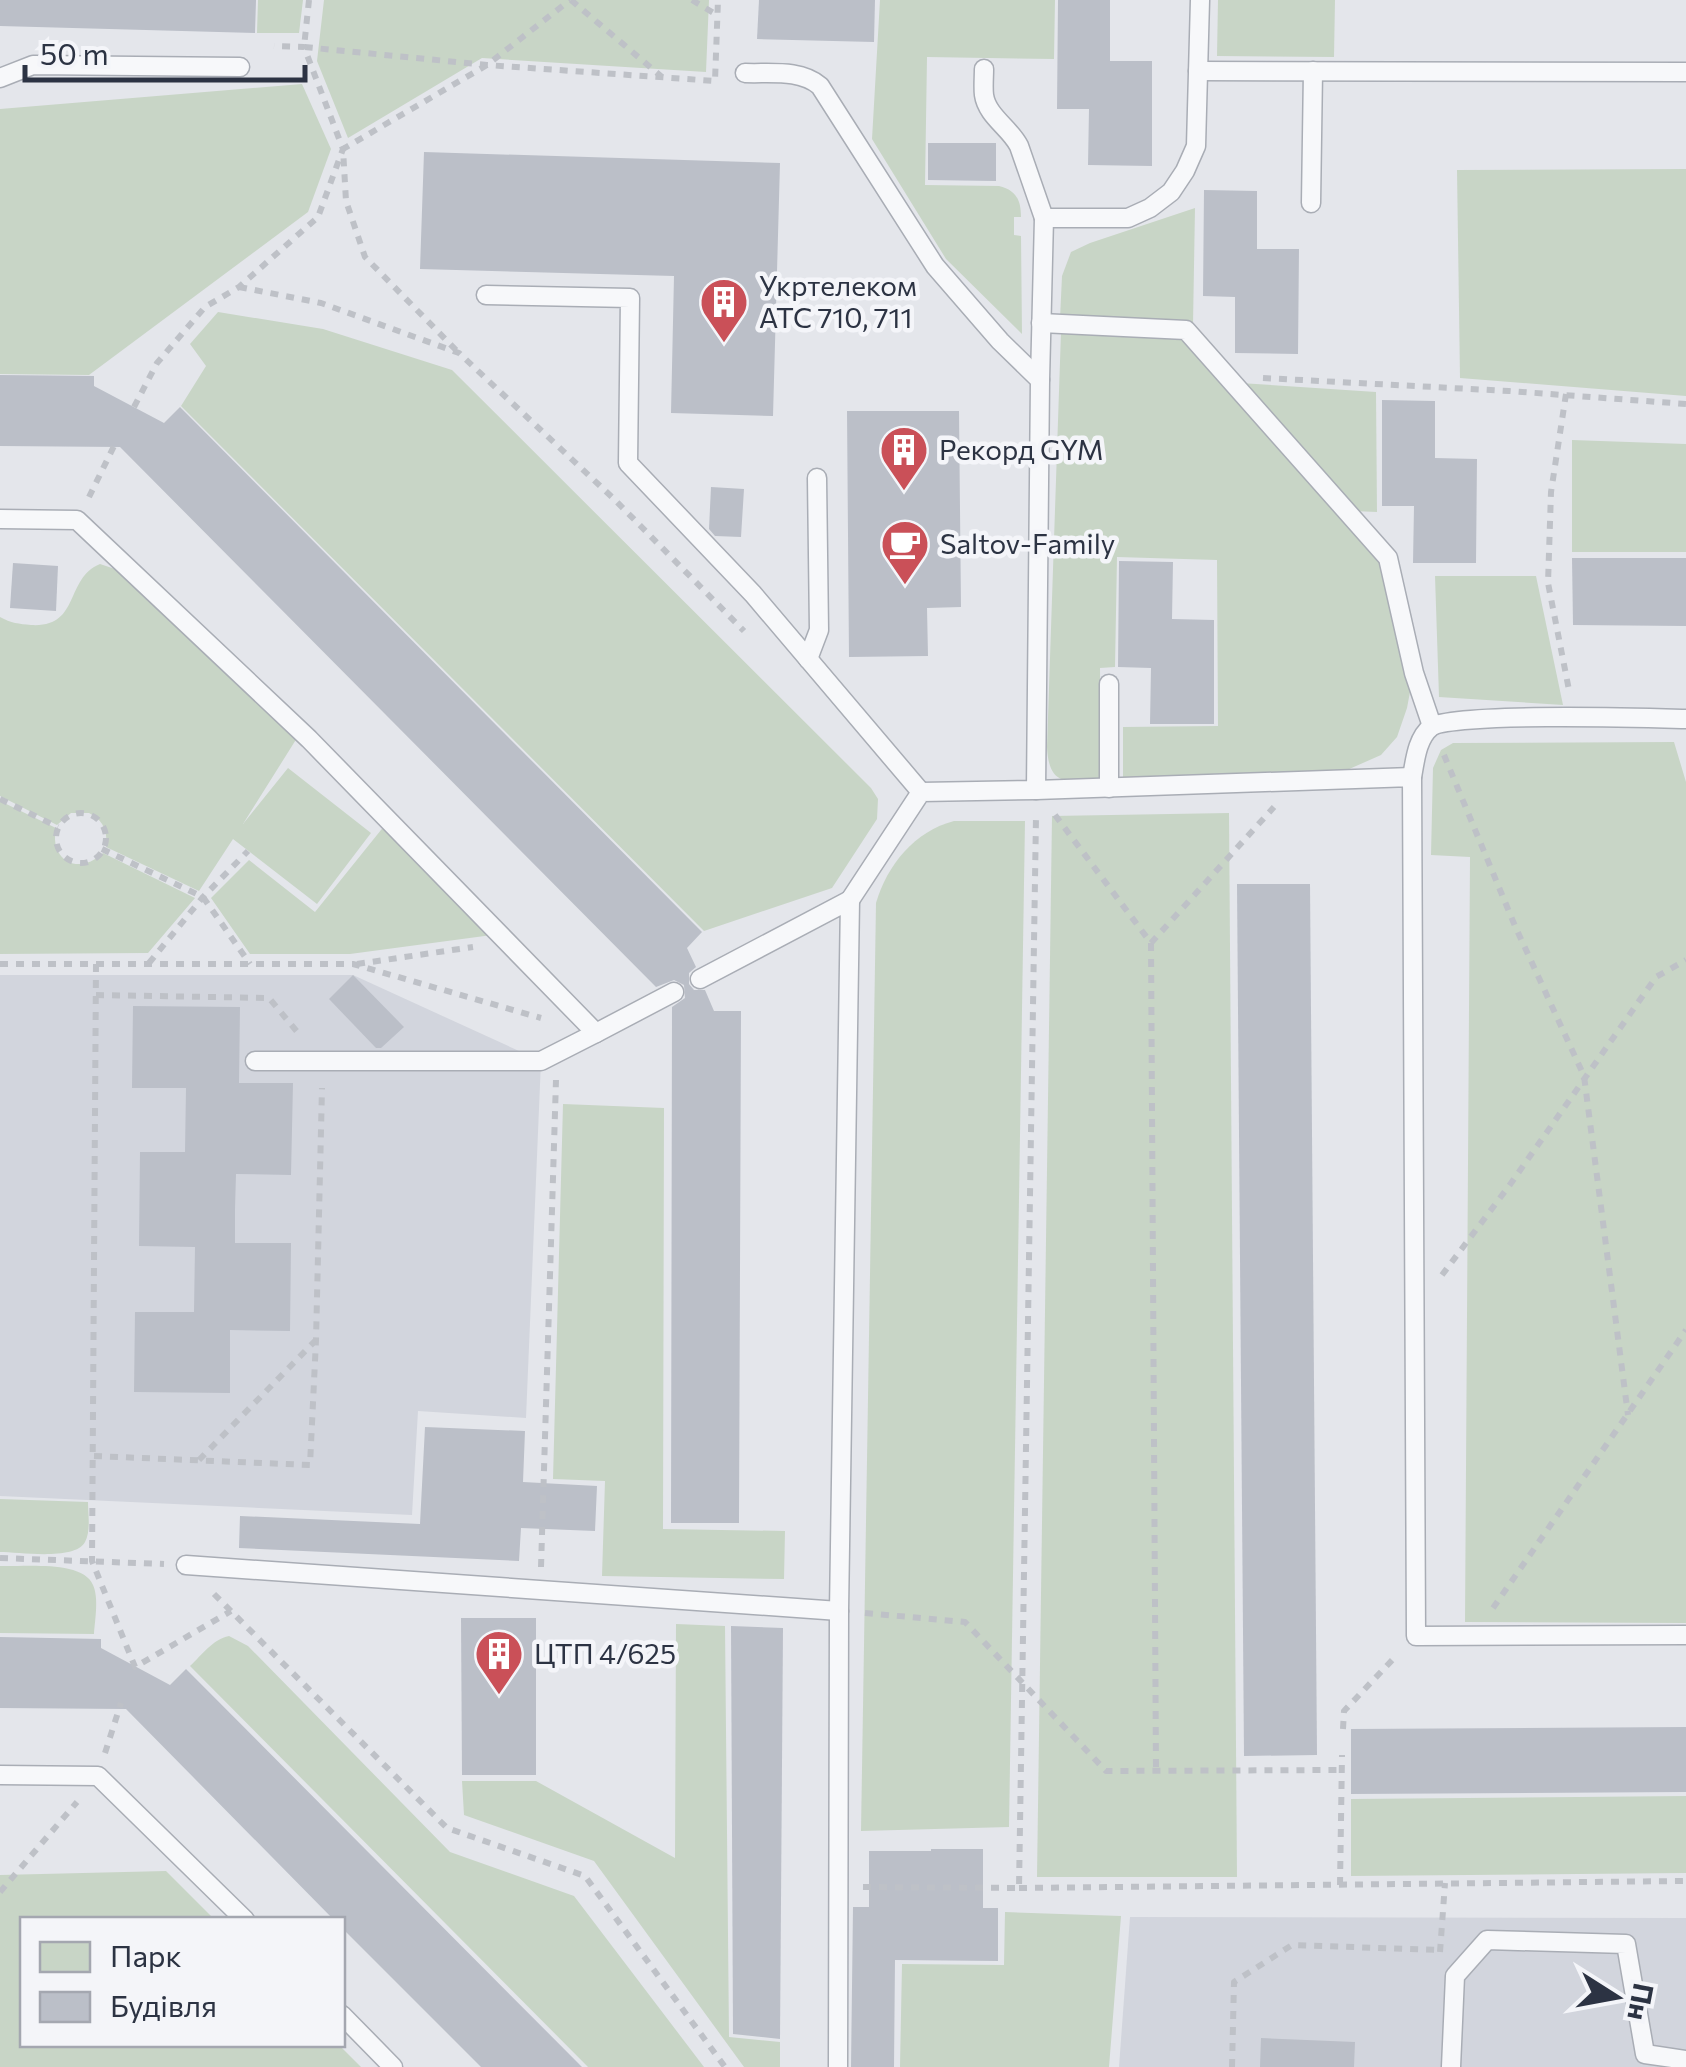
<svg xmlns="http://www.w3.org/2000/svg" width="1686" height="2067" viewBox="0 0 1686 2067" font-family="Commissioner,sans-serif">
	<rect width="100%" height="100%" fill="#e4e6eb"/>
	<!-- built -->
	<g fill="#d2d5dd">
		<path d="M0 975H353L541 1061 526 1418 418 1411 412 1515 0 1496Z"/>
		<path d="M1130 1917 1686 1918V2067H1119Z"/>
	</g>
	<!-- green -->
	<g fill="#c8d5c6">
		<path d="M258 0H303L299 33H257Z"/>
		<path d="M324 0H709L706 72 482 58 348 138 317 61Z"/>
		<path d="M880 0H1055L1054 59 927 57 925 185 999 186C1016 190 1021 200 1021 217H1014V235L1021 236 1022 334 946 259 872 139Z"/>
		<path d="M1218 0H1335L1334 57 1217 56Z"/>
		<path d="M302 84 331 149 308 212 89 375 0 374V109Z"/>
		<path d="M1686 169V396L1460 378 1457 170Z"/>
		<path d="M1195 208 1193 325 1060 319 1062 276 1071 252 1090 243Z"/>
		<path d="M218 312 323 329 452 370 871 788 878 799 877 819 832 888 704 931 181 406 206 366 190 344Z"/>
		<path d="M1061 332 1183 336 1380 562 1410 692 1407 708 1397 737 1381 755 1347 770 1329 774 1123 781V727L1218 726 1217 560 1117 557 1115 667 1100 668 1101 782C1068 781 1049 788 1047 747Z"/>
		<path d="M1240 383 1376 392 1377 512 1353 511Z"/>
		<path d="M1572 440 1686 444V552H1572Z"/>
		<path d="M100 564 118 570 297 738 243 824 288 768 371 833 317 904 233 839 199 891 106 847C108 831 103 820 89 813H71L57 825 0 796V617C11 623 19 624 31 625 81 628 64 579 100 564Z"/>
		<path d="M1435 576H1536L1563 705 1439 697Z"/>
		<path d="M1674 742 1686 782V1623L1465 1622 1470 857 1431 855 1433 768 1441 750 1453 743Z"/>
		<path d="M0 801 56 828C49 861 79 876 103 853L195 898 148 953 0 954Z"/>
		<path d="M1229 813 1237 1877H1037L1052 816Z"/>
		<path d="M954 821H1025L1009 1827 861 1831 876 903C887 865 915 831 954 821Z"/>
		<path d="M385 825 492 935 350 954H250L211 898 249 860 315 912Z"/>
		<path d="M563 1104 664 1108 663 1529 785 1531 784 1579 602 1576 605 1481 553 1479Z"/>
		<path d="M0 1499 88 1502C88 1514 91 1531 85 1542 75 1561 19 1552 0 1552Z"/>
		<path d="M0 1566C23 1567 83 1560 93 1585 99 1598 95 1620 94 1634L0 1633Z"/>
		<path d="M676 1624 725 1626 729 2037 780 2042V2067H744L594 1861 464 1815 462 1781H536L675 1858Z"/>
		<path d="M229 1636 248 1646 450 1852 574 1896 704 2067H588L190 1666C202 1655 213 1639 229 1636Z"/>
		<path d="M1686 1796V1873L1351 1876V1799Z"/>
		<path d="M166 1871 214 1919 22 1920V2044L339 2045 361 2067H0V1875Z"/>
		<path d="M1005 1912 1121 1916 1109 2067H900L902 1964 1004 1965Z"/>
	</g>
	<!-- building -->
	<g fill="#bbbfc8">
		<path d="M0 0H256L255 33 0 26Z"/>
		<path d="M759 0H875L874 42 757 39Z"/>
		<path d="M1058 0H1110V61H1152V166L1088 165 1089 109H1057Z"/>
		<path d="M928 143H996V181L928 180Z"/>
		<path d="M424 152 780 163 773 416 671 413 674 276 420 269Z"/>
		<path d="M1204 190 1257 191V249H1299L1298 354 1235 353V297L1203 296Z"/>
		<path d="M0 375 94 376V386L164 423 180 407 702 932 687 948 696 967 689 973V984L694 990H705L714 1011H741L739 1523H671L672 1007 685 998 684 985 674 980 656 987 120 447 0 446Z"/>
		<path d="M1382 400 1435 401V458L1477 459 1476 563H1413L1414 506H1382Z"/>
		<path d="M847 411H959L961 607 927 608 928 656 849 657Z"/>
		<path d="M711 487 744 489 741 537 715 536 709 529Z"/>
		<path d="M1572 558H1686V626L1573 625Z"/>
		<path d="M1119 561 1173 562 1172 619 1214 620V724H1150L1151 668 1118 667Z"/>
		<path d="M13 563 58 566 56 611 10 608Z"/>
		<path d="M1237 884H1310L1317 1755 1244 1756Z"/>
		<path d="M353 975 404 1027 381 1048H376L329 999Z"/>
		<path d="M133 1006 240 1007 239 1083H293L291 1175 236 1174 235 1209V1243H291L290 1331 230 1330V1393L134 1392 135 1312H194L195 1247 139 1246 140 1152H185L186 1088H132Z"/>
		<path d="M425 1427 525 1431 523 1482 597 1486 595 1531 521 1528 519 1561 239 1548 240 1516 420 1524Z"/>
		<path d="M461 1618H536V1775H462Z"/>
		<path d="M731 1626 783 1628 780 2039 733 2034Z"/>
		<path d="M0 1637 101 1639V1648L170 1685 186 1669 582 2067H481L342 1928V1920H334L126 1709 0 1708Z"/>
		<path d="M1686 1727V1792L1351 1794V1729Z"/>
		<path d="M931 1849H983V1908H998V1961L895 1960 894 2067H851L853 1907H869V1851H931Z"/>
		<path d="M1261 2038 1355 2042 1354 2067H1260Z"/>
	</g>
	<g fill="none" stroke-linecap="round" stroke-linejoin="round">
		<!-- lane casing -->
		<g stroke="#a9adb5" stroke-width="21">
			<g id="lane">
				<path d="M984 69C984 77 983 87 984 95 987 116 1010 128 1019 146L1044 218"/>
				<path d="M1198 71 1686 72"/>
				<path d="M745 73C770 74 800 69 820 86L935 266 1000 341 1040 380 1036 790 921 792 850 900"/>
				<path d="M0 78 33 65 240 67"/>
				<path d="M1311 203 1313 71"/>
				<path d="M486 295 630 298 628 463 753 594 921 792"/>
				<path d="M1041 323 1186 330 1388 558 1414 673 1432 726"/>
				<path d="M1040 380 1044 218H1128L1150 208 1171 192 1185 171 1196 146 1200 0"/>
				<path d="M0 519 77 520 309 739 596 1033 674 992"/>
				<path d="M808 659 819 630 817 478"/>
				<path d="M1109 684V788"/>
				<path d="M1412 777C1415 761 1417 738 1431 727 1450 712 1649 718 1686 719"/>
				<path d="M1036 790 1412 777 1416 1636 1686 1635"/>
				<path d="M700 979 850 900 839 1611 838 2067"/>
				<path d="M255 1061H541L596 1033"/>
				<path d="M186 1565 839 1611"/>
				<path d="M0 1775 98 1776 245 1920"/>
				<path d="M342 2015 393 2067"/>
				<path d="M1451 2067 1455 1976 1487 1940 1626 1944 1645 2054 1686 2060"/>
			</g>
		</g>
		<!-- path -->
		<g stroke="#bec1c7" stroke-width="6" stroke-dasharray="8 8" stroke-linecap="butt">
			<path d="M309 0 304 47 487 65 715 81 718 0"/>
			<path d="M571 0 662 77"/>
			<path d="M692 0 717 15"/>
			<path d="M239 287 321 303 459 353 614 499 744 631"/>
			<path d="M456 350 365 257 346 201 343 149 487 65 570 0"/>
			<path d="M1263 378 1509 391 1686 404"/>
			<path d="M1566 394 1551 492 1548 583 1569 690"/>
			<path d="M134 407 157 363 205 307 239 287 318 217 343 149 304 47 274 46"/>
			<path d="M89 497 116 442"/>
			<path d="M1444 755 1515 926 1584 1076 1628 1415"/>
			<path d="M0 799 58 827"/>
			<circle cx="81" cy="838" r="25"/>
			<path d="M1055 815 1151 943 1156 1771"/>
			<path d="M102 849 203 897 250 964"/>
			<path d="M1151 943 1274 807"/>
			<path d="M149 963 203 897 248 851"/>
			<path d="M0 964H353L541 1018"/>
			<path d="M96 964 92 1561 135 1667 231 1611"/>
			<path d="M357 964 473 947"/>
			<path d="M96 995 269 998 299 1034"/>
			<path d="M1442 1275 1509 1186 1656 977 1686 960"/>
			<path d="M94 1456 310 1465 316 1340 322 1088"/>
			<path d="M199 1460 315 1341"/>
			<path d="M0 1558 164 1564"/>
			<path d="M541 1567 556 1080"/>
			<path d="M214 1594 447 1828 585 1876 725 2067"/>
			<path d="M1493 1608 1686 1330"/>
			<path d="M865 1613 965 1622 1106 1771 1341 1770"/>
			<path d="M1343 1729 1344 1711 1397 1655"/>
			<path d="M105 1753 121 1703"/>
			<path d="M1340 1885 1342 1755"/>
			<path d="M863 1887 1019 1888 1036 817"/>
			<path d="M1019 1888 1686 1881"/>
			<path d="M0 1892 77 1802"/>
			<path d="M1440 1952 1445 1883"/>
			<path d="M1232 2067 1234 1982 1292 1945 1439 1950"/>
		</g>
		<!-- lane -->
		<use href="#lane" stroke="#f7f8fa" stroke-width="18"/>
	</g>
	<!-- icons -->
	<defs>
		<g id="building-pin" transform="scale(2.5)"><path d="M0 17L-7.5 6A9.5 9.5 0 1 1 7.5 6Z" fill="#ca5058" stroke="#f4f5f9"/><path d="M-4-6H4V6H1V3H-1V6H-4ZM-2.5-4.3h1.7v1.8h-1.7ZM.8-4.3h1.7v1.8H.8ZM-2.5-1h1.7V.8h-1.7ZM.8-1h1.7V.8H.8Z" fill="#fff"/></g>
		<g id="cafe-pin" transform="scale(2.5)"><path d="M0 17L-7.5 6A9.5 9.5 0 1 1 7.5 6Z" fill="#ca5058" stroke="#f4f5f9"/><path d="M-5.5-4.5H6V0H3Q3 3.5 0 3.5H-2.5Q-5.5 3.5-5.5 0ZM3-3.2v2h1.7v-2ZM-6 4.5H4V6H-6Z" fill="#fff"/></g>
	</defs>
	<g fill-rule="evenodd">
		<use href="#building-pin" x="724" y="302"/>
		<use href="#building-pin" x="904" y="450"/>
		<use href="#cafe-pin" x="905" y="544"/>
		<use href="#building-pin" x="499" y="1654"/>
	</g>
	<g text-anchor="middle" stroke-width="9" stroke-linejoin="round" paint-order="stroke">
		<!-- poi labels -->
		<g font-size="28" fill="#2c3343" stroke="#f4f5f9" text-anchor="start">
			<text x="759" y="296">Укртелеком<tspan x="759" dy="32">АТС 710, 711</tspan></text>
			<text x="939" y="460">Рекорд GYM</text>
			<text x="940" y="554">Saltov-Family</text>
			<text x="534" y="1664">ЦТП 4/625</text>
		</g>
	</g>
	<!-- legend -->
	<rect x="20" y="1917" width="325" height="130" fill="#f4f5f9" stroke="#a4a7b0" stroke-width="2.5"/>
	<rect x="40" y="1942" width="50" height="30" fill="#c8d5c6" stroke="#a4a7b0" stroke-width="2.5"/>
	<text x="110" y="1967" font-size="30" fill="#2c3343">Парк</text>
	<rect x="40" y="1992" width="50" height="30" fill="#bbbfc8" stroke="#a4a7b0" stroke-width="2.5"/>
	<text x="110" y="2017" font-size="30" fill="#2c3343">Будівля</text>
	<!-- north arrow -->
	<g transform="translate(1616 1997) rotate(101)" stroke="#f4f5f9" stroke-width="8" paint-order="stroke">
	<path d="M0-8L18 38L0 25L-18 38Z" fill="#2c3343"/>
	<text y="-15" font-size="28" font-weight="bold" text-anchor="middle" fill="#2c3343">Пн</text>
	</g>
	<!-- scale -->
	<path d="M25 65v15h280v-15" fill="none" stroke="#2c3343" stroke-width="5"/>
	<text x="40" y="65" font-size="30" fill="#2c3343" stroke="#f4f5f9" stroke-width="8" paint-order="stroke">50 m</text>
</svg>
